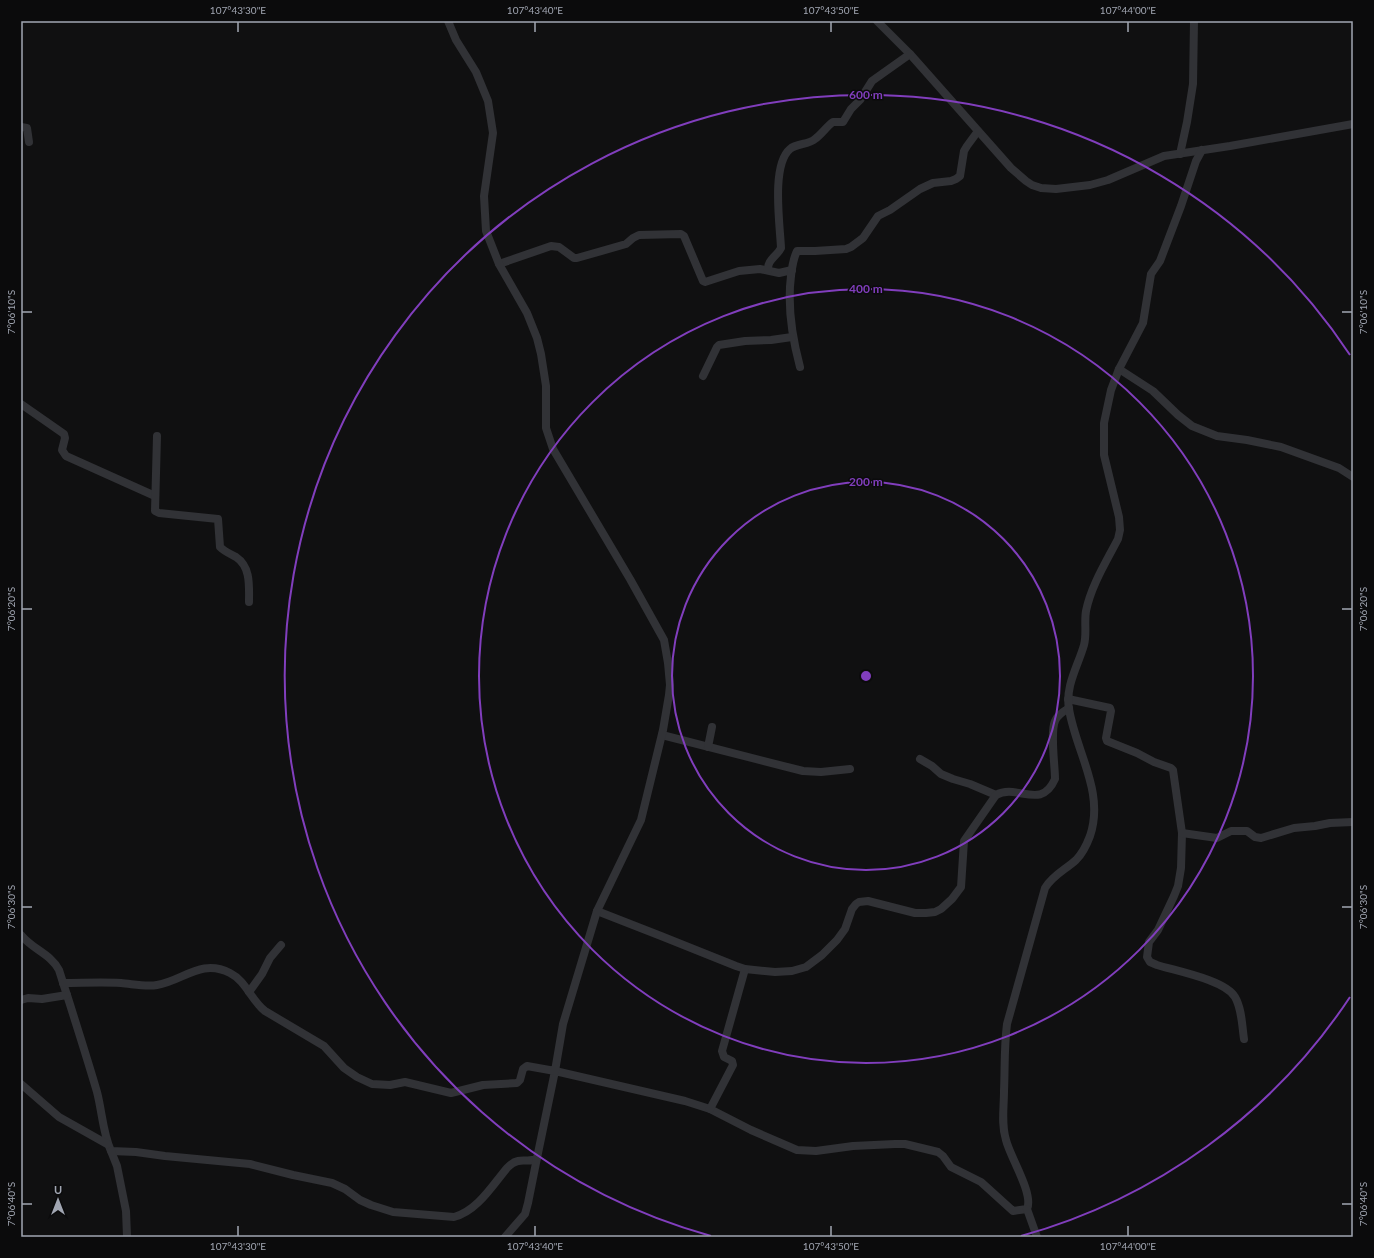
<svg xmlns="http://www.w3.org/2000/svg" width="1374" height="1258" viewBox="0 0 1374 1258" font-family="Lato,sans-serif">
	<rect width="100%" height="100%" fill="#101011"/>
	<g fill="none" stroke-linecap="round" stroke-linejoin="round">
		<!-- minor -->
		<g stroke="#313236" stroke-width="8">
			<path d="M877 21 910 54 1011 168 1026 181 1032 185 1041 188 1056 189 1090 185 1108 180 1164 156 1230 146 1353 124"/>
			<path d="M21 127 27 128 29 142"/>
			<path d="M1180 154 1187 122 1193 84 1194 21"/>
			<path d="M499 264 551 246 559 247 574 258H577L626 244 633 238 639 235 681 234 684 236 703 281 705 282 739 271 760 269 779 273 792 270"/>
			<path d="M768 270C767 260 777 256 781 248 780 225 771 165 790 149 797 143 808 145 815 139 822 134 826 127 833 122H843L851 109 860 100 872 81 910 54"/>
			<path d="M800 367C792 337 787 307 791 276 792 267 793 259 797 251H815L846 249 851 247 863 238 878 216 890 210 920 189 933 183 951 181 956 179 960 176 964 151 967 146 978 131"/>
			<path d="M1119 369 1153 391 1178 415 1192 426 1217 436 1247 440 1281 447 1339 468 1353 477"/>
			<path d="M703 376 717 347 719 345 745 341 771 340 792 337"/>
			<path d="M21 404 64 434 65 438 62 450 66 456 155 496"/>
			<path d="M157 436 155 511 159 513 218 519 220 547C225 552 231 554 236 557 251 567 249 586 249 602"/>
			<path d="M1068 699 1110 708 1111 711 1106 738 1107 741 1137 753 1154 762 1171 768 1173 770 1182 833 1181 868 1178 886 1174 896 1158 930 1149 942 1147 957 1150 962 1157 965C1176 971 1225 980 1235 997 1242 1009 1242 1026 1244 1039"/>
			<path d="M662 735 803 771 821 772 850 769"/>
			<path d="M708 747 712 727"/>
			<path d="M920 759 932 766 941 774 953 779 970 784 996 795"/>
			<path d="M1182 833 1217 838 1231 831H1247L1255 837 1261 838 1294 828 1315 826 1330 823 1353 822"/>
			<path d="M597 911 661 936 736 966 745 969 775 972 792 971 806 967 822 955 837 940 845 929 852 909 856 904 859 902 868 901 915 913H926L935 912 941 909 952 899 961 887 964 841 996 795C1017 783 1041 811 1055 779 1055 765 1050 733 1055 721 1057 715 1064 711 1069 708"/>
			<path d="M21 935C32 949 51 954 59 970 72 1011 85 1051 97 1092 102 1111 103 1134 111 1151L136 1152 165 1156 250 1164 293 1175 332 1183 345 1189 360 1200 371 1205 393 1212 454 1217C477 1211 492 1186 507 1168 510 1165 513 1162 518 1161 526 1159 529 1163 537 1158L555 1071 685 1101 710 1109 751 1130 797 1150 816 1151 853 1146 895 1144H905L938 1152 943 1156 951 1167 981 1182 1013 1211 1027 1209C1034 1194 1010 1157 1006 1140 1001 1124 1004 1108 1004 1091 1005 1069 1004 1047 1007 1024L1045 888C1053 875 1065 870 1076 860 1082 854 1087 844 1090 836 1105 792 1076 752 1069 709 1065 686 1078 666 1084 645 1087 634 1084 622 1086 611 1091 586 1106 562 1118 539L1120 530 1119 517 1104 455V423L1111 390 1119 369 1143 323 1151 274 1160 261 1181 206 1196 161 1202 150"/>
			<path d="M63 983C82 983 101 982 121 983 133 984 146 987 157 985 183 981 201 958 230 973 246 981 251 1000 265 1011L324 1046 344 1068 357 1077 372 1084 390 1085 405 1082 451 1093 483 1085 517 1083 520 1080 523 1069 527 1066 555 1071 563 1024 597 911 641 820 663 730 669 695 670 685 668 663 664 640 630 579 553 449 546 428V386L541 354 537 338 527 313 499 264 486 231 484 196 493 133 488 101 476 72 456 40 448 21"/>
			<path d="M249 992 262 974 270 958 281 945"/>
			<path d="M21 1000 28 998 42 999 67 995"/>
			<path d="M21 1084 59 1117 107 1144"/>
			<path d="M710 1109 733 1065 732 1061 724 1057 722 1051 745 969"/>
			<path d="M111 1151 117 1166 126 1211 127 1236"/>
			<path d="M1027 1209 1037 1237"/>
			<path d="M505 1237 525 1214 528 1203 537 1158"/>
		</g>
	</g>
	<!-- ticks -->
	<path fill="none" stroke="#a1a6b2" stroke-width="1.5" d="M238 22V32M535 22V32M831 22V32M1128 22V32M22 312H32M1342 312H1352M22 609H32M1342 609H1352M22 907H32M1342 907H1352M22 1204H32M1342 1204H1352M238 1226V1236M535 1226V1236M831 1226V1236M1128 1226V1236"/>
	<!-- distance rings -->
	<g fill="none" stroke="#813ebd" stroke-width="2">
		<circle cx="866" cy="676" r="194"/>
		<circle cx="866" cy="676" r="387"/>
		<path d="M1350 997A581 581 0 0 1 1021 1236M711 1236A581 581 0 1 1 1350 355"/>
	</g>
	<circle cx="866" cy="676" r="6" fill="#813ebd" stroke="#0b0b0c" stroke-width="2"/>
	<g font-size="12" text-anchor="middle" font-weight="bold" fill="#813ebd" stroke="#0b0b0c" stroke-width="3" stroke-linejoin="round" paint-order="stroke">
		<text x="866" y="99">600 m</text>
		<text x="866" y="293">400 m</text>
		<text x="866" y="486">200 m</text>
	</g>
	<!-- border -->
	<rect width="1374" height="1258" fill="none" stroke="#0b0b0c" stroke-width="44"/>
	<!-- north arrow -->
	<g transform="translate(58 1200)" stroke="#0b0b0c" stroke-width="3" paint-order="stroke">
	<path d="M0-3L7 15L0 10L-7 15Z" fill="#a1a6b2"/>
	<text y="-6" font-size="11" font-weight="bold" text-anchor="middle" fill="#a1a6b2">U</text>
	</g>
	<rect x="22" y="22" width="1330" height="1214" fill="none" stroke="#a1a6b2" stroke-width="1.5"/>
	<g font-size="10" text-anchor="middle" fill="#a1a6b2">
		<text x="238" y="14">107°43'30"E</text>
		<text x="535" y="14">107°43'40"E</text>
		<text x="831" y="14">107°43'50"E</text>
		<text x="1128" y="14">107°44'00"E</text>
		<text transform="translate(11 312) rotate(-90)" y="4">7°06'10"S</text>
		<text transform="translate(1363 312) rotate(-90)" y="4">7°06'10"S</text>
		<text transform="translate(11 609) rotate(-90)" y="4">7°06'20"S</text>
		<text transform="translate(1363 609) rotate(-90)" y="4">7°06'20"S</text>
		<text transform="translate(11 907) rotate(-90)" y="4">7°06'30"S</text>
		<text transform="translate(1363 907) rotate(-90)" y="4">7°06'30"S</text>
		<text transform="translate(11 1204) rotate(-90)" y="4">7°06'40"S</text>
		<text transform="translate(1363 1204) rotate(-90)" y="4">7°06'40"S</text>
		<text x="238" y="1250">107°43'30"E</text>
		<text x="535" y="1250">107°43'40"E</text>
		<text x="831" y="1250">107°43'50"E</text>
		<text x="1128" y="1250">107°44'00"E</text>
	</g>
</svg>
